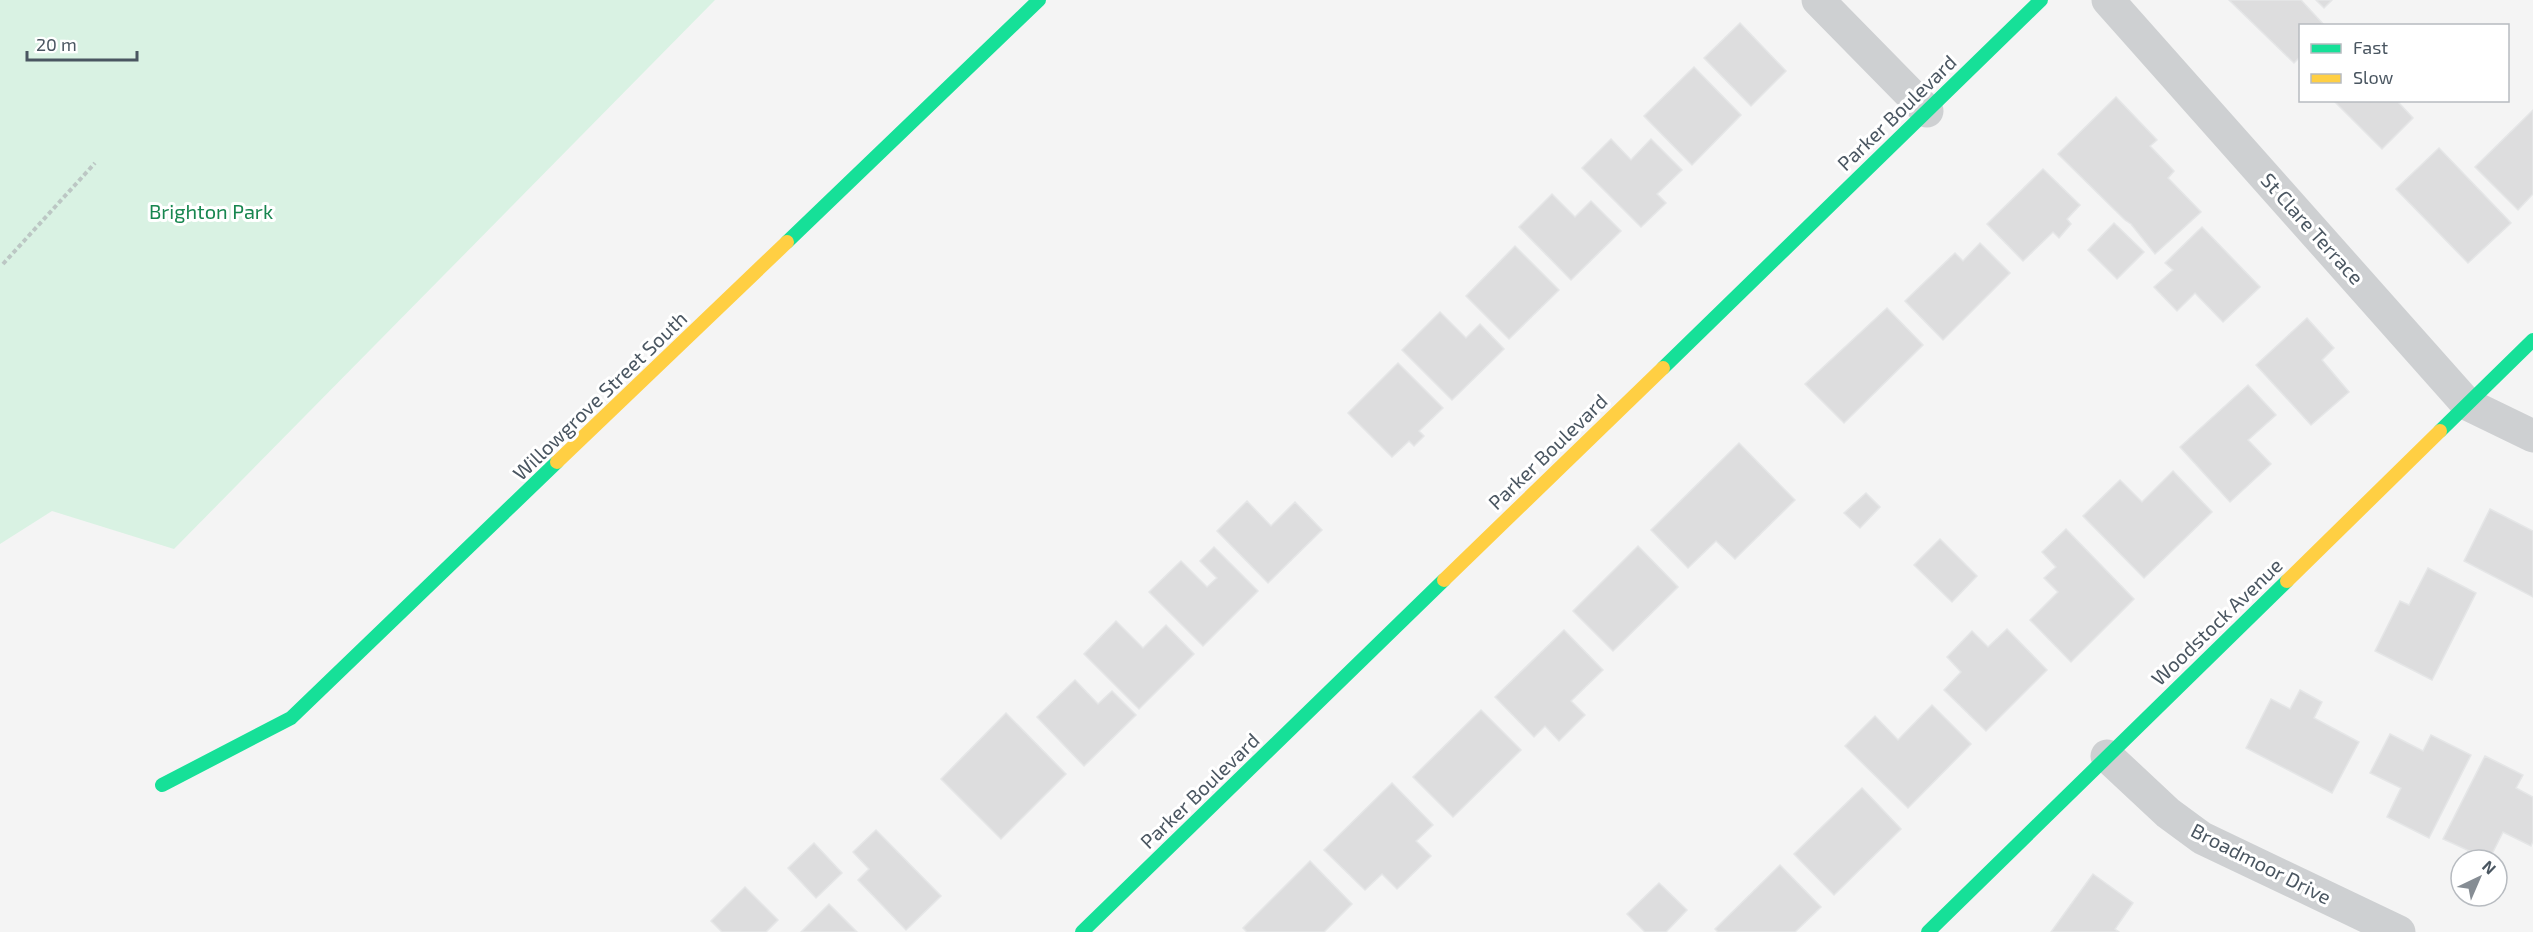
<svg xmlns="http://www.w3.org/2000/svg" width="2533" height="932" viewBox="0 0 2533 932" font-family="'Exo 2',sans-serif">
	<rect width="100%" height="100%" fill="#f4f4f4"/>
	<!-- green -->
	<path fill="#d9f2e3" d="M0 0H715L174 549 52 511 0 544Z"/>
	<!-- building -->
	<g fill="#ddddde" stroke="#e5e6e7" stroke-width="1.5">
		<path d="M2229 0H2301L2325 26H2300V57L2294 63Z"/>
		<path d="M2316 0H2332L2324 8Z"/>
		<path d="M1740 23 1786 71 1751 106 1704 58Z"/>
		<path d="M1694 67 1741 115 1692 165 1644 116Z"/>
		<path d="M2116 97 2157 140 2150 146 2174 171 2168 178 2201 212 2155 254 2131 224 2125 220 2058 154Z"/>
		<path d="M2333 100H2402L2399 103 2413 118 2382 149Z"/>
		<path d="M2533 110V194L2518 210 2475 167Z"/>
		<path d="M1611 139 1631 160 1651 139 1682 170 1657 194 1666 203 1641 227 1582 168Z"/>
		<path d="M2439 148 2511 223 2468 263 2396 189Z"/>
		<path d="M2043 169 2080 205 2067 219 2071 224 2059 238 2053 232 2023 261 1987 224Z"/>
		<path d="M1552 194 1575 217 1591 201 1621 231 1571 280 1519 227Z"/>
		<path d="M2114 223 2144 252 2117 279 2088 250Z"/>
		<path d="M2202 227 2260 287 2223 322 2195 293 2177 311 2154 287 2173 270 2165 263Z"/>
		<path d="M1980 243 2010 273 1943 340 1905 301 1955 253 1963 261Z"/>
		<path d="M1515 246 1559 290 1509 339 1466 296Z"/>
		<path d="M1887 308 1923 345 1844 423 1805 384Z"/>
		<path d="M1440 312 1466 338 1480 324 1504 349 1452 400 1402 350Z"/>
		<path d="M2307 318 2334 348 2322 360 2349 392 2311 425 2256 365Z"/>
		<path d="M1398 363 1443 408 1419 431 1424 436 1414 446 1409 441 1392 457 1348 413Z"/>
		<path d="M2248 385 2276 415 2248 440 2271 464 2230 502 2180 447Z"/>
		<path d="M1739 443 1795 500 1735 559 1716 541 1688 568 1651 530Z"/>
		<path d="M2173 471 2212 512 2144 578 2083 516 2120 480 2142 502Z"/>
		<path d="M1866 493 1880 507 1860 528 1844 513Z"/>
		<path d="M1247 501 1271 526 1295 502 1322 530 1268 583 1217 531Z"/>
		<path d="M2490 509 2533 531V597L2464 561Z"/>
		<path d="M2066 529 2134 599 2071 662 2030 620 2058 592 2044 578 2056 567 2042 552Z"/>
		<path d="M1940 539 1977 576 1952 602 1914 565Z"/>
		<path d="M1638 546 1678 587 1613 651 1573 611Z"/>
		<path d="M1214 547 1258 591 1203 646 1149 592 1181 561 1207 587 1217 578 1200 561Z"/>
		<path d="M2428 568 2476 593 2432 680 2375 651 2400 601 2409 605Z"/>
		<path d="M1116 621 1143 648 1166 625 1194 654 1139 709 1084 654Z"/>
		<path d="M2007 629 2047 670 1986 731 1944 690 1961 672 1947 657 1972 631 1988 647Z"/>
		<path d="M1564 630 1603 670 1571 701 1585 715 1559 741 1545 726 1534 737 1495 697Z"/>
		<path d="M1075 680 1098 704 1112 691 1136 715 1084 766 1037 717Z"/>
		<path d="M2300 690 2322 702 2314 718 2359 742 2332 793 2246 748 2271 699 2290 709Z"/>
		<path d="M1932 705 1971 744 1908 808 1845 746 1875 716 1898 740Z"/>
		<path d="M1481 710 1521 750 1453 817 1413 777Z"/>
		<path d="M1006 713 1066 774 1001 839 941 779Z"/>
		<path d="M2390 734 2423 751 2431 735 2471 755 2429 838 2387 817 2401 788 2370 773Z"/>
		<path d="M2485 756 2523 775 2516 788 2533 797V841L2531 846 2503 832 2489 860 2443 839Z"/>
		<path d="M1392 783 1433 825 1416 841 1431 856 1397 889 1382 874 1365 890 1324 850Z"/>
		<path d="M1862 788 1901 829 1834 895 1794 854Z"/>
		<path d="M876 830 941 896 906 930 858 880 869 869 853 852Z"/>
		<path d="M814 843 842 873 816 898 788 868Z"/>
		<path d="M1310 861 1352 904 1324 932H1247L1243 928Z"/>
		<path d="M1780 865 1821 907 1795 932H1718L1715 929Z"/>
		<path d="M2093 874 2133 903 2115 929 2119 932H2051Z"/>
		<path d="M1659 883 1687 910 1666 932H1645L1627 914Z"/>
		<path d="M745 887 778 920 766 932H722L711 921Z"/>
		<path d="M829 904 857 932H801Z"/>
	</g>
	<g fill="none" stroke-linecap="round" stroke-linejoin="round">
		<!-- path -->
		<path stroke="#bcc7c4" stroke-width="4" stroke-dasharray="4.5 3" stroke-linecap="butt" d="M3 264 95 163"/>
		<!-- street -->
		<g stroke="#ced0d2" stroke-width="33">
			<path d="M1818 0 1927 111"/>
			<path d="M2108 0 2467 404 2533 436"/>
			<path d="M2107 756 2168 813 2202 838 2399 932"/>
		</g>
		<!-- fast -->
		<g stroke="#16e098" stroke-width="14">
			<path d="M787 242 1039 0"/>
			<path d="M1663 368 2041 0"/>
			<path d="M2440 431 2533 340"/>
			<path d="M162 785 291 718 557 462"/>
			<path d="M1082 932 1444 580"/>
			<path d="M1928 932 2287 581"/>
		</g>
		<!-- slow -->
		<g stroke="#ffcf43" stroke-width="14">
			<path d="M557 462 787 242"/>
			<path d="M1444 580 1663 368"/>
			<path d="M2287 581 2440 431"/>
		</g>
	</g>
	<g text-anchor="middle" stroke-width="6" stroke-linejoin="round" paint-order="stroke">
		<!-- street labels -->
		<g font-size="20" fill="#4a5661" stroke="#fff">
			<text transform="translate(1897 113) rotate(-44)" y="7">Parker Boulevard</text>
			<text transform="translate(2312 229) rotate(48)" y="7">St Clare Terrace</text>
			<text transform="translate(600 396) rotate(-44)" y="7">Willowgrove Street South</text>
			<text transform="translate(1548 452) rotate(-44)" y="7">Parker Boulevard</text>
			<text transform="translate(2217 622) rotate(-44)" y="7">Woodstock Avenue</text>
			<text transform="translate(1200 791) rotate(-44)" y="7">Parker Boulevard</text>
			<text transform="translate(2261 864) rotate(27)" y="7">Broadmoor Drive</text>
		</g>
		<!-- park labels -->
		<g font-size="20" fill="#17864f" stroke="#fff">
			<text x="211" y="219">Brighton Park</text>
		</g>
	</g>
	<!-- legend -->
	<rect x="2299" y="24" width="210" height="78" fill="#ffffff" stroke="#b7bbc0" stroke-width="1.5"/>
	<rect x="2311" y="44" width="30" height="9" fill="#16e098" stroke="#b7bbc0" stroke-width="1.5"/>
	<text x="2353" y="54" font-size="18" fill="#4a5661">Fast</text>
	<rect x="2311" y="74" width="30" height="9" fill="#ffcf43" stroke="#b7bbc0" stroke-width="1.5"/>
	<text x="2353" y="84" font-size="18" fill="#4a5661">Slow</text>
	<!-- north arrow -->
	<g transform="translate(2479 878) rotate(44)"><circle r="28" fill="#ffffff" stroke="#b7bbc0" stroke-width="1.5"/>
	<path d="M0-4.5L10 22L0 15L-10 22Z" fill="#868d94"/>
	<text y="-9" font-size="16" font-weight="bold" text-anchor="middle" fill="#4a5661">N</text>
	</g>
	<!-- scale -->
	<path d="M27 51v9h110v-9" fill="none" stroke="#4a5661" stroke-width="3"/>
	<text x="36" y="51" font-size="18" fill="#4a5661" stroke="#ffffff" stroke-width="4.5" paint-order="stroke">20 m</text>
</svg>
